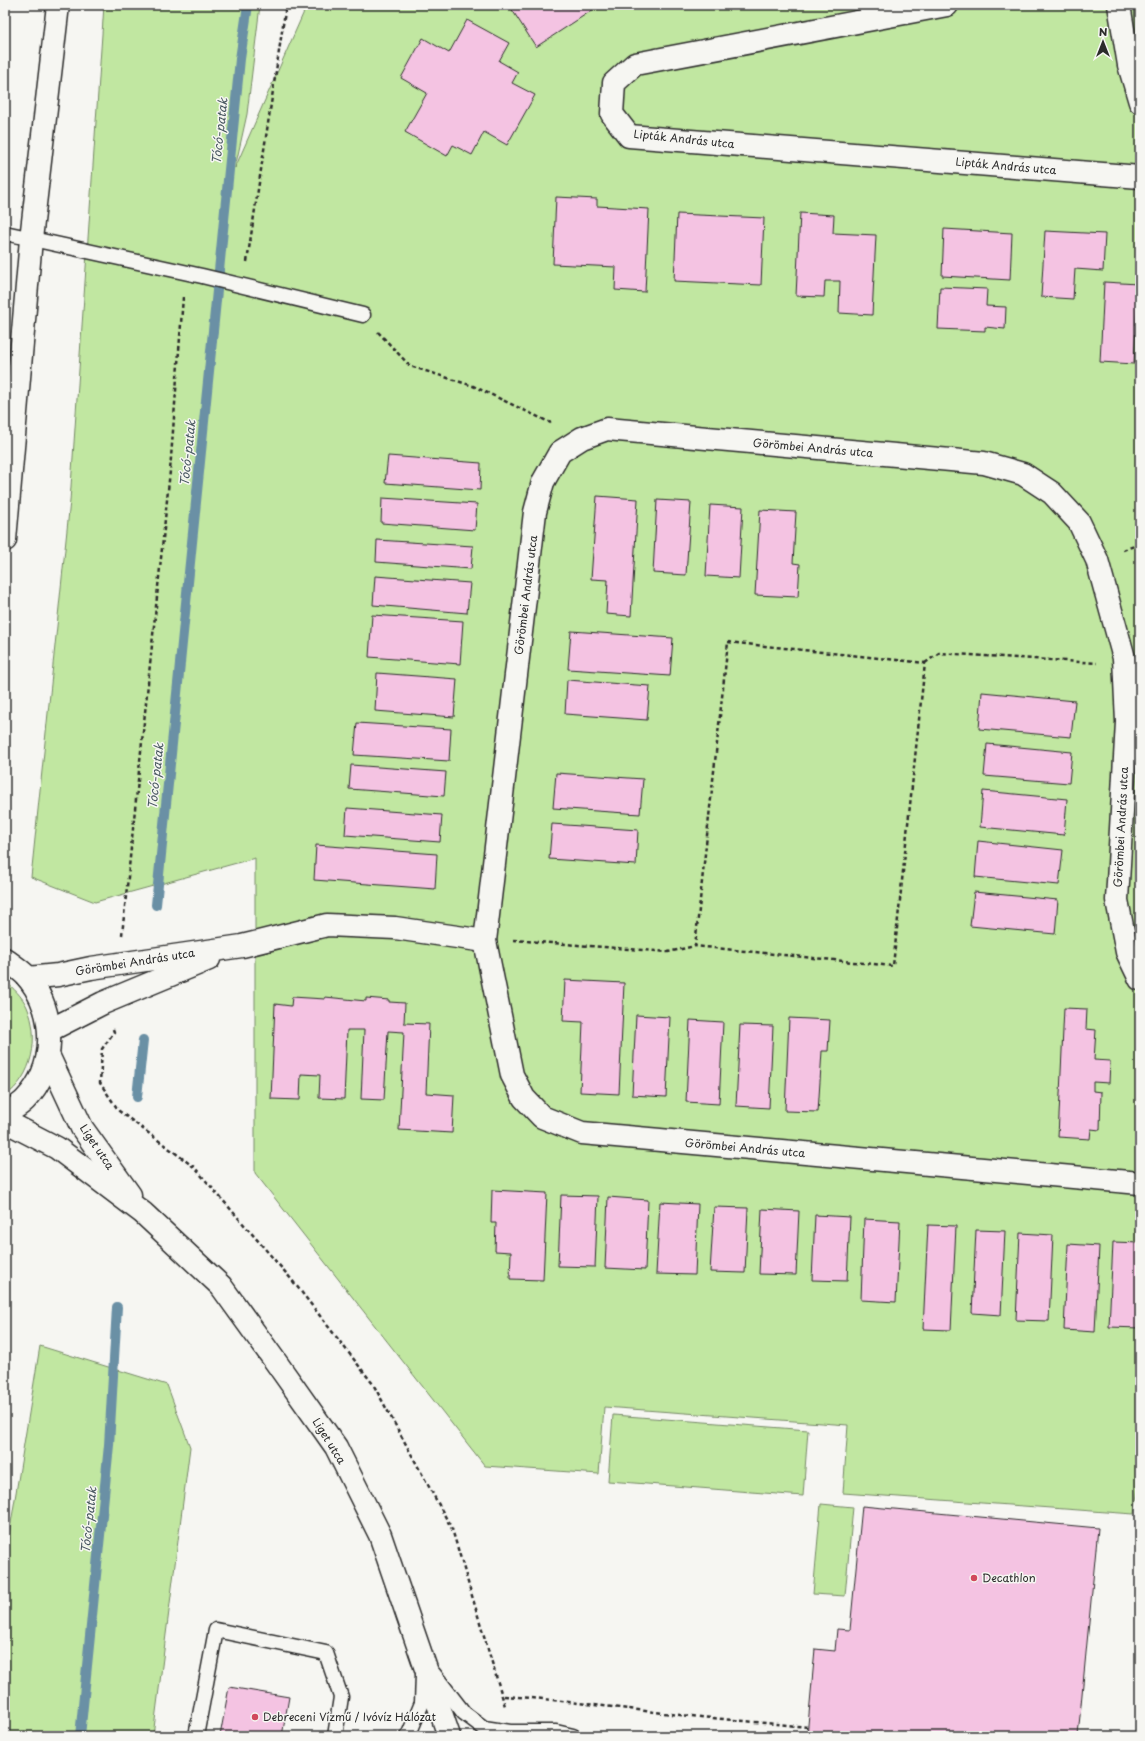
<svg xmlns="http://www.w3.org/2000/svg" width="1145" height="1741" viewBox="0 0 1145 1741" font-family="'Playpen Sans',sans-serif">
	<rect width="100%" height="100%" fill="#f6f6f2"/>
	<filter id="ink" filterUnits="userSpaceOnUse"><feTurbulence type="fractalNoise" baseFrequency=".025" numOctaves="2"/><feDisplacementMap in="SourceGraphic" scale="8" xChannelSelector="R" yChannelSelector="G"/><feConvolveMatrix kernelMatrix="1 2 1 2 8 2 1 2 1" color-interpolation-filters="sRGB"/></filter>
	<g filter="url(#ink)">
		<!-- green -->
		<g fill="#c1e7a1" stroke="#768966">
			<path d="M104 5H260L247 114 235 168 307 5H1140V1474L1134 1514 843 1493 848 1425 604 1407 599 1474 485 1466 255 1173V858L95 902 31 877 70 501Z"/>
			<path d="M5 981C13 988 22 996 27 1007 40 1037 33 1077 5 1096Z"/>
			<path d="M40 1346 167 1385 190 1447 153 1736H5V1560Z"/>
			<path d="M613 1415 808 1430 803 1496 608 1481Z"/>
			<path d="M821 1504 853 1507 845 1596 813 1594Z"/>
		</g>
		<g fill="none" stroke-linecap="round" stroke-linejoin="round">
			<!-- stream -->
			<g stroke="#6b90a5" stroke-width="10">
				<path d="M156 905 240 59 248 5"/>
				<path d="M137 1097 143 1040"/>
				<path d="M80 1736 109 1445 117 1307"/>
			</g>
		</g>
		<!-- building -->
		<g fill="#f4c3e2" stroke="#2b2b2b">
			<path d="M509 5H600L536 47Z"/>
			<path d="M467 20 509 43 499 61 518 72 512 83 535 95 507 145 484 132 472 155 453 145 447 156 405 132 427 93 401 78 423 38 449 53Z"/>
			<path d="M556 197 597 199V206L649 209 645 292 615 290 616 267 553 264Z"/>
			<path d="M800 213 834 215 833 233 876 235 872 315 839 313 840 281H825L824 297 796 296Z"/>
			<path d="M677 214 764 218 761 285 674 281Z"/>
			<path d="M944 229 1012 233 1010 280 942 276Z"/>
			<path d="M1045 231 1105 234 1103 271 1075 269 1073 299 1041 297Z"/>
			<path d="M1104 282 1138 284 1134 364 1100 362Z"/>
			<path d="M940 287 987 289 986 306 1006 307 1005 329 985 327V331L938 329Z"/>
			<path d="M388 456 481 463 480 490 385 483Z"/>
			<path d="M597 496 638 499 631 616 606 614 608 580 591 579Z"/>
			<path d="M382 498 477 504 475 530 381 523Z"/>
			<path d="M657 500 691 502 686 575 653 573Z"/>
			<path d="M710 505 743 507 739 578 706 576Z"/>
			<path d="M760 510 796 512 793 563 800 564 798 597 755 595Z"/>
			<path d="M377 540 473 546 471 569 376 562Z"/>
			<path d="M375 576 470 583 467 613 373 605Z"/>
			<path d="M372 615 463 621 460 664 369 657Z"/>
			<path d="M571 631 673 638 670 676 568 669Z"/>
			<path d="M377 673 457 679 454 717 375 711Z"/>
			<path d="M567 680 650 686 647 720 565 714Z"/>
			<path d="M982 692 1075 701 1071 737 979 729Z"/>
			<path d="M357 723 451 729 449 761 354 755Z"/>
			<path d="M987 744 1072 752 1069 783 984 776Z"/>
			<path d="M351 765 446 772 444 796 349 789Z"/>
			<path d="M556 773 643 779 640 814 553 808Z"/>
			<path d="M983 791 1067 799 1064 835 980 827Z"/>
			<path d="M347 808 442 815 440 842 345 835Z"/>
			<path d="M552 824 638 830 636 865 549 859Z"/>
			<path d="M978 841 1063 850 1059 885 975 877Z"/>
			<path d="M316 845 437 854 435 889 314 880Z"/>
			<path d="M974 892 1058 900 1055 934 970 926Z"/>
			<path d="M565 980 624 983 619 1094 580 1092 583 1022 563 1021Z"/>
			<path d="M292 997 325 999V997L366 1001V998L389 1000V1002L405 1003 404 1023 429 1024 426 1093 454 1095 452 1133 399 1130 404 1032 388 1031 384 1100 361 1099 364 1030H347L344 1099 319 1098 320 1075 301 1074 300 1100 271 1099 275 1004 291 1006Z"/>
			<path d="M1064 1008 1087 1009 1086 1029 1096 1030 1094 1060 1110 1061 1109 1083 1093 1082V1091L1101 1092 1100 1130 1091 1129 1090 1139 1058 1137Z"/>
			<path d="M636 1015 670 1017 666 1097 632 1095Z"/>
			<path d="M789 1018 830 1020 828 1051H822L818 1112 785 1111Z"/>
			<path d="M690 1020 723 1022 719 1104 686 1102Z"/>
			<path d="M740 1025 773 1026 769 1108 736 1106Z"/>
			<path d="M492 1190 547 1193 543 1280 510 1279 511 1252 495 1251 496 1223H491Z"/>
			<path d="M561 1195 598 1196 595 1267 558 1266Z"/>
			<path d="M608 1197 648 1200 645 1270 605 1268Z"/>
			<path d="M660 1202 698 1204 695 1275 656 1274Z"/>
			<path d="M714 1207 748 1208 745 1273 710 1272Z"/>
			<path d="M762 1209 799 1211 796 1275 759 1274Z"/>
			<path d="M815 1215 850 1217 847 1281 812 1280Z"/>
			<path d="M864 1219 900 1221 896 1302 861 1300Z"/>
			<path d="M928 1225 956 1226 951 1330 923 1329Z"/>
			<path d="M976 1230 1005 1231 1001 1315 972 1313Z"/>
			<path d="M1020 1233 1053 1235 1049 1321 1016 1320Z"/>
			<path d="M1113 1242 1140 1243V1328L1109 1327Z"/>
			<path d="M1068 1244 1099 1246 1095 1332 1064 1330Z"/>
			<path d="M862 1506 1098 1528 1078 1736H807L815 1649 835 1651 837 1629 850 1630Z"/>
			<path d="M229 1687 289 1697 282 1736H220Z"/>
		</g>
		<g fill="none" stroke-linecap="round" stroke-linejoin="round">
			<!-- service casing -->
			<g stroke="#2b2b2b" stroke-width="17">
				<g id="service">
					<path d="M5 233 202 276 363 315"/>
					<path d="M433 1673 464 1713 484 1728 510 1732H556L573 1736"/>
					<path d="M196 1736 216 1630 326 1653 341 1697 335 1736"/>
					<path d="M407 1736 409 1734 422 1703 423 1674"/>
				</g>
			</g>
			<!-- minor casing -->
			<g stroke="#2b2b2b" stroke-width="25">
				<g id="minor">
					<path d="M947 5 635 64 614 83 612 114 629 136 1140 177"/>
					<path d="M1119 5 1129 65 1140 102"/>
					<path d="M5 540 31 239 58 5"/>
					<path d="M5 959C12 965 23 971 29 979 56 1014 57 1067 25 1100 19 1106 11 1110 5 1115"/>
					<path d="M28 978 58 975 91 968 242 946 327 925 395 928 485 941"/>
					<path d="M1140 979 1127 952 1117 900 1127 722 1124 658 1097 560 1079 522 1052 493 1023 474 984 463 607 429 582 438 560 452 543 482 535 512 485 941 512 1075 524 1098 542 1117 582 1133 1140 1183"/>
					<path d="M50 1030 103 1003 209 959"/>
					<path d="M48 1055 82 1128 130 1195"/>
					<path d="M5 1121 57 1148 143 1213 221 1286 278 1365 336 1447 380 1535 449 1736"/>
				</g>
			</g>
			<!-- path -->
			<g stroke="#2b2b2b" stroke-width="2.5" stroke-dasharray="4 3" stroke-linecap="butt">
				<path d="M247 262 286 5"/>
				<path d="M378 332 410 366 473 386 551 423"/>
				<path d="M1123 550 1140 544"/>
				<path d="M728 642 925 663 893 966 695 946Z"/>
				<path d="M925 663 939 653 1097 663"/>
				<path d="M122 935 170 471 183 297"/>
				<path d="M513 940 668 952 695 946"/>
				<path d="M113 1029 114 1032 102 1049 100 1083 119 1111 194 1167 292 1280 373 1384 452 1529 505 1706"/>
				<path d="M504 1696 544 1699 680 1715 808 1727"/>
			</g>
			<!-- service -->
			<use href="#service" stroke="#f6f6f2" stroke-width="14"/>
			<!-- minor -->
			<use href="#minor" stroke="#f6f6f2" stroke-width="22"/>
		</g>
	</g>
	<!-- markers -->
	<g fill="#d1495b" stroke="#f6f6f2" stroke-width="1.5">
		<circle cx="974" cy="1578" r="4"/>
		<circle cx="255" cy="1717" r="4"/>
	</g>
	<g text-anchor="middle" stroke-width="3" stroke-linejoin="round" paint-order="stroke">
		<!-- street labels -->
		<g font-size="11" fill="#2b2b2b" stroke="#f6f6f2">
			<text transform="translate(684 139) rotate(6)" y="4">Lipták András utca</text>
			<text transform="translate(1006 166) rotate(5)" y="4">Lipták András utca</text>
			<text transform="translate(813 448) rotate(5)" y="4">Görömbei András utca</text>
			<text transform="translate(526 595) rotate(-83)" y="4">Görömbei András utca</text>
			<text transform="translate(1121 827) rotate(-87)" y="4">Görömbei András utca</text>
			<text transform="translate(135 962) rotate(-9)" y="4">Görömbei András utca</text>
			<text transform="translate(97 1147) rotate(56)" y="4">Liget utca</text>
			<text transform="translate(745 1148) rotate(5)" y="4">Görömbei András utca</text>
			<text transform="translate(329 1441) rotate(58)" y="4">Liget utca</text>
		</g>
		<!-- poi labels -->
		<g font-size="11" fill="#2b2b2b" stroke="#f6f6f2" text-anchor="start">
			<text x="982" y="1582">Decathlon</text>
			<text x="263" y="1721">Debreceni Vízmű / Ivóvíz Hálózat</text>
		</g>
		<!-- water labels -->
		<g font-size="12" font-style="italic" fill="#46555e" stroke="#f6f6f2">
			<text transform="translate(220 131) rotate(-84)" y="4">Tócó-patak</text>
			<text transform="translate(188 453) rotate(-84)" y="4">Tócó-patak</text>
			<text transform="translate(156 776) rotate(-84)" y="4">Tócó-patak</text>
			<text transform="translate(89 1520) rotate(-84)" y="4">Tócó-patak</text>
		</g>
	</g>
	<!-- margin -->
	<rect width="1145" height="1741" fill="none" stroke="#f6f6f2" stroke-width="20"/>
	<rect x="10" y="10" width="1125" height="1721" fill="none" stroke="#2b2b2b" stroke-width="1.5" filter="url(#ink)"/>
	<!-- north arrow -->
	<g transform="translate(1103 42)" stroke="#f6f6f2" stroke-width="3" paint-order="stroke">
	<path d="M0-3L7 15L0 10L-7 15Z" fill="#2b2b2b"/>
	<text y="-6" font-size="11" font-weight="bold" text-anchor="middle" fill="#2b2b2b">N</text>
	</g>
</svg>
